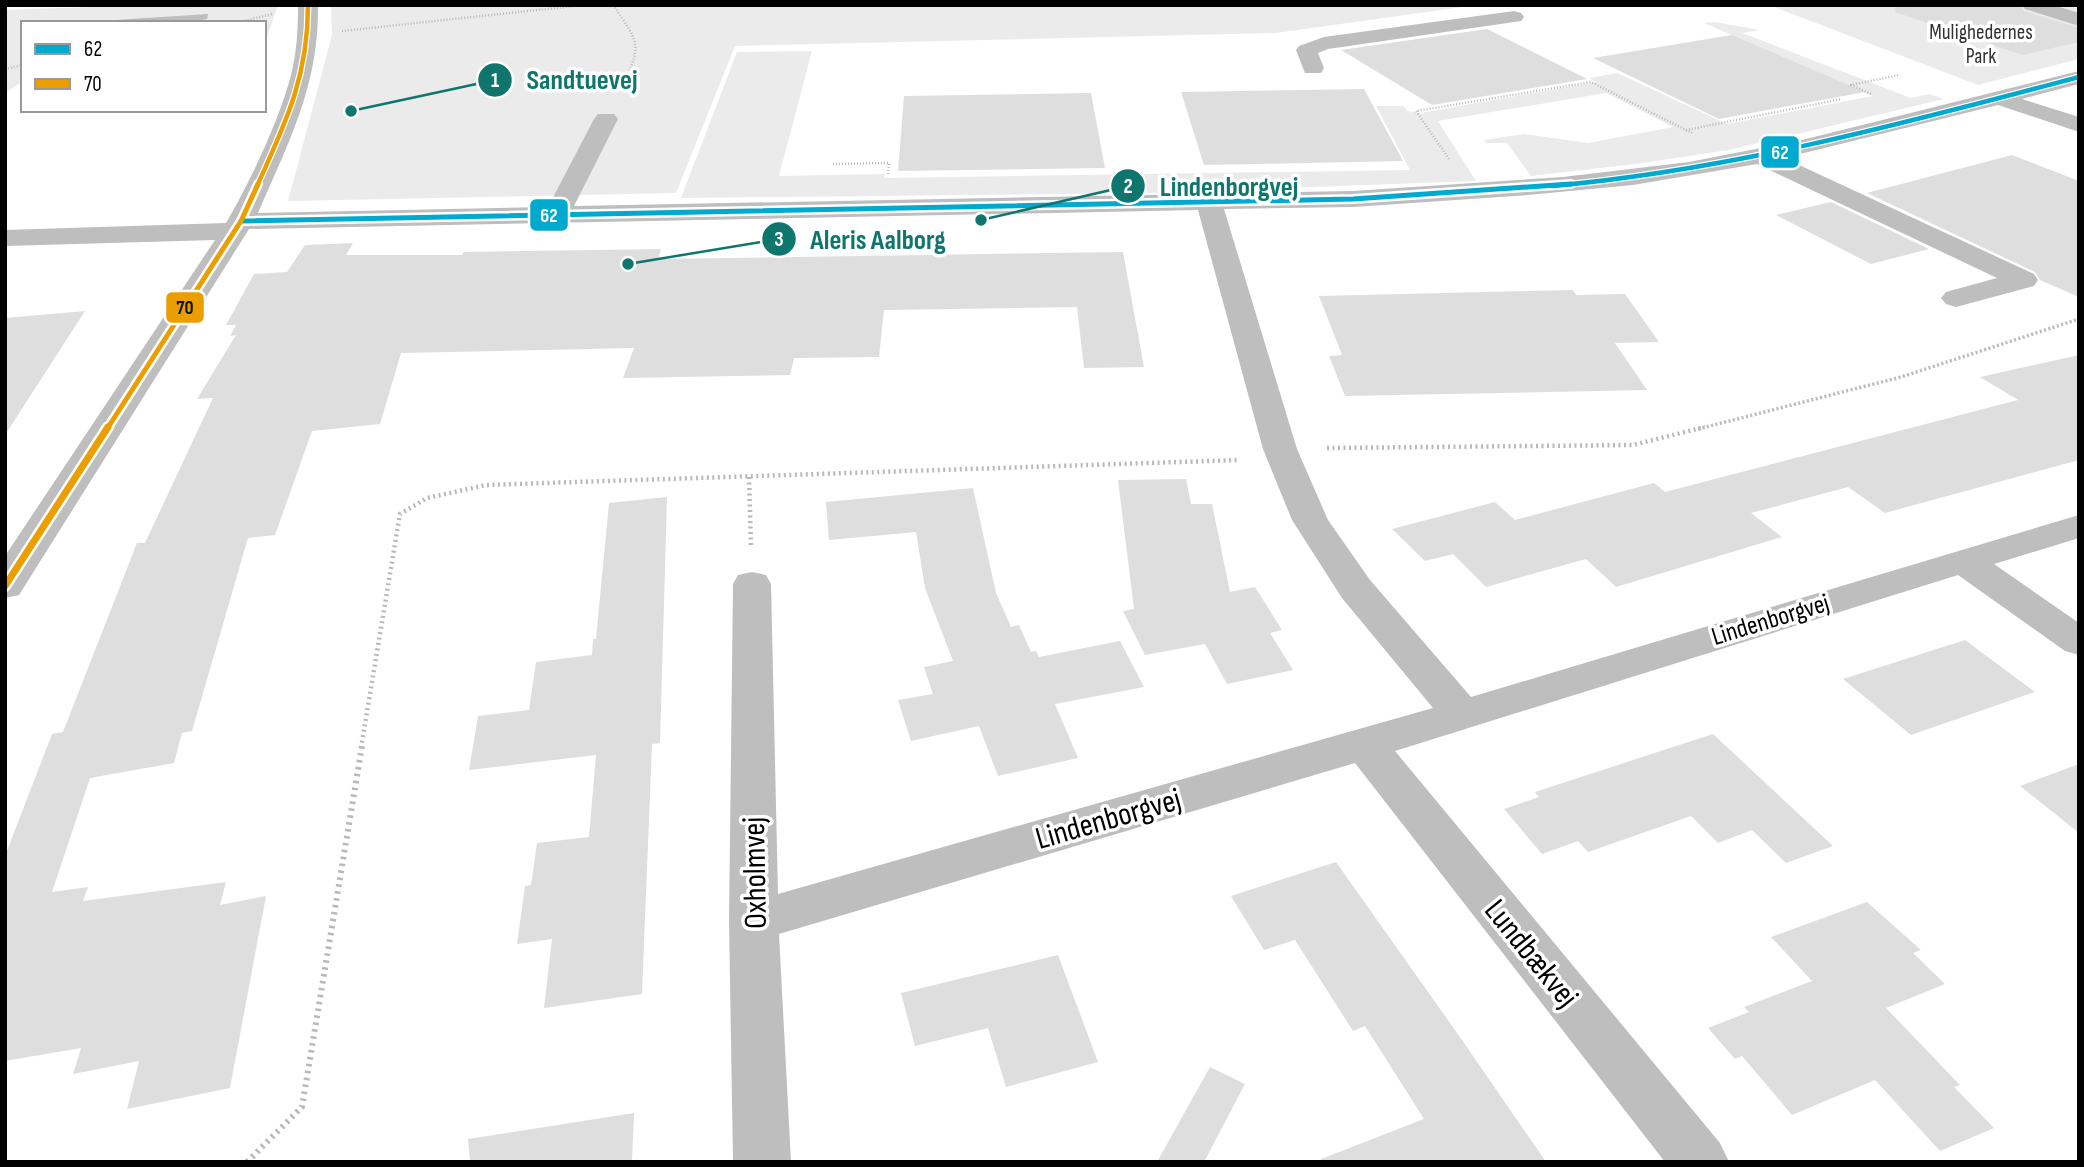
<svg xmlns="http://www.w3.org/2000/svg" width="2084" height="1167" viewBox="0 0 2084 1167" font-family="'Sofia Sans Condensed',sans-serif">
	<rect width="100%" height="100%" fill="#fff"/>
	<!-- green -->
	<g fill="#ebebeb">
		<path d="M146 5H278L264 46V23H23V81L5 93V10Z"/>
		<path d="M331 5H1477L1276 33 735 46 676 193 288 201 332 35Z"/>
		<path d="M1769 5H2079V59L1978 85Z"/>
		<path d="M1715 22 1759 30 1742 33 1911 98 1929 94 1944 99 1729 150 1635 164 1531 176 1507 143H1486L1484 140 1524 134 1588 143 1673 127 1606 93 1438 121 1476 181 1147 193 681 198 737 52 812 51 779 176 884 174V178L1410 170 1376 106H1404L1407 111 1420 113 1596 82 1589 78 1617 73 1727 124 1873 96 1704 23Z"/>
	</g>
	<!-- water -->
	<path fill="#bdbdbd" d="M208 14 207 19 186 23H69Z"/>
	<!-- building -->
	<g fill="#dedede">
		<path d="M1896 5H2020L2024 11 2079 28V42L2022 55 1895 12Z"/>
		<path d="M1487 29 1587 79 1432 105 1341 50Z"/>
		<path d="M1732 35 1865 92 1719 119 1593 58Z"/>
		<path d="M1364 89 1403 161 1204 165 1181 92Z"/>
		<path d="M1091 93 1105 168 898 171 904 96Z"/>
		<path d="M2012 155 2079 181V297L2040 280 2035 272 1867 193Z"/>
		<path d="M1831 202 1929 249 1871 264 1776 215Z"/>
		<path d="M353 243 346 255H462L464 252 661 249 658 259 1123 252 1144 367 1084 368 1077 307 884 310 879 357 794 358 790 375 623 378 634 348 401 353 380 424 312 431 275 535 248 538 192 731 182 733 174 763 90 778 52 892 88 887 83 901 226 882 220 905 266 896 230 1088 127 1109 139 1061 73 1074 81 1048 5 1061V856L52 734 63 732 137 543H145L213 398 197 399 236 335 230 336 236 325H226L254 274 287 272 305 245Z"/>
		<path d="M1573 290 1576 295 1625 294 1659 342 1615 343 1647 390 1345 396 1329 356 1342 355 1319 296Z"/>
		<path d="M85 311 5 435V318Z"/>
		<path d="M2079 355V460L1885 513 1848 487 1751 513 1782 537 1616 587 1586 559 1486 587 1453 554 1425 561 1392 529 1495 502 1515 520 1654 483 1665 492 2018 400 1980 377Z"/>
		<path d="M1186 479 1191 504H1212L1230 592 1255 587 1282 630 1270 633 1293 670 1227 684 1205 644 1145 655 1123 611 1134 609 1118 480Z"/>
		<path d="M973 488 996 593 1011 627 1019 625 1031 652 1036 651 1039 657 1120 641 1144 687 1055 704 1078 758 998 776 979 726 911 741 898 700 933 694 924 667 953 661 925 588 916 532 829 540 826 502Z"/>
		<path d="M667 497 660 743 652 744 642 994 544 1008 552 939 517 944 525 886 531 885 537 843 589 837 596 755 469 770 478 716 529 710 536 662 592 655 593 639H596L609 503Z"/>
		<path d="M1965 640 2035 692 1911 735 1843 679Z"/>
		<path d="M1713 734 1833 846 1786 863 1752 830 1718 843 1691 816 1588 852 1578 841 1542 854 1504 809 1539 797 1535 792Z"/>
		<path d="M2079 764V833L2020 786Z"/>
		<path d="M1336 862 1462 1040 1546 1162H1321V1159L1424 1119 1365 1026 1353 1031 1295 940 1264 950 1231 896Z"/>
		<path d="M1867 902 1921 950 1913 953 1945 984 1886 1008 1960 1085 1954 1087 1994 1128 1940 1151 1875 1080 1792 1115 1742 1056 1735 1059 1708 1028 1749 1012 1744 1007 1812 981 1771 937Z"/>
		<path d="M1058 955 1098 1062 1006 1087 988 1028 915 1046 901 993Z"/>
		<path d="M1210 1067 1245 1084 1204 1162H1157Z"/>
		<path d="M634 1113 632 1162H470L468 1139Z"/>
	</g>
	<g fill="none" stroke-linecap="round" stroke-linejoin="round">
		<!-- path-far3 -->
		<g stroke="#b9b9b9" stroke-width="2.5" stroke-dasharray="1 2" stroke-linecap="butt">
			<path d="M613 5C641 45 642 46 620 90"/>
			<path d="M236 23 272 14"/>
			<path d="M342 31 584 5"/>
			<path d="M5 69 23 65"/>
			<path d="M1871 94 1851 85 1899 75"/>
			<path d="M1686 130 1842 99"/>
			<path d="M1449 159 1416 111 1591 82 1692 133"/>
			<path d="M833 164 889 163 888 175"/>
		</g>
		<!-- path-far2 -->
		<path stroke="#b9b9b9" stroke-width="3.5" stroke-dasharray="2 2.5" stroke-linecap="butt" d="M1698 429 1901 377 2079 319"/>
		<!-- path-far1 -->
		<g stroke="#b9b9b9" stroke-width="4.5" stroke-dasharray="2 3.5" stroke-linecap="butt">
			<path d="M1327 448 1633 445 1705 427"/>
			<path d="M749 477 751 546"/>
			<path d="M361 748 400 514 427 498 486 485 1240 460"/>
		</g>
		<!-- path -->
		<path stroke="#b9b9b9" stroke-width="6" stroke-dasharray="2.5 4.5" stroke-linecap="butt" d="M247 1162 302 1107 362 746"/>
		<!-- minor -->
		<g fill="#bebebe" fill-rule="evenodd">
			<path d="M298 5H318C319 86 289 141 258 213L548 207 594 119 598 114H614L618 119 574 206 1353 191 1563 177 1689 162 1802 140 2079 71V84L2022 99 2079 117V132L1998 105 1784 158 2034 274 2038 280 2034 286 1956 307 1946 304 1941 298 1946 292 1997 278 1757 164 1633 185 1528 195 1353 207 1224 209 1297 449 1328 520 1370 580 1471 697 2079 515V538L1994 564 2079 623V655L2065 651 1958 575 1395 751 1720 1143 1729 1162H1665L1355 763 779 934 791 1162H733L729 921 733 584 738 575 752 572 766 575 771 584 778 894 1433 708 1342 598 1292 520 1263 449 1198 210 249 229 19 595 5 598V556L215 240 5 246V230L226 223C250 182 279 121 291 75 297 52 298 28 298 5Z"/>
			<path d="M2022 5H2053L2079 13V26L2025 9Z"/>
			<path d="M1514 11 1521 13 1524 17 1521 21 1328 49 1318 53 1324 68 1321 73H1305L1296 50 1299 46 1324 37Z"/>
		</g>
		<!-- bus-1-far1 casing -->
		<g stroke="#fff" stroke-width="7">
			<path id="bus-1-far1" d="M1552 186C1732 170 1905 123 2079 77"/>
		</g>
		<!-- bus-1 casing -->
		<g stroke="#fff" stroke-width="10">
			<path id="bus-1" d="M241 221 1353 199 1571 184"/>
		</g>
		<!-- bus-2-far2 casing -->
		<g stroke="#fff" stroke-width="7">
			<path id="bus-2-far2" d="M257 186C286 122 308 77 308 5"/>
		</g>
		<!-- bus-2-far1 casing -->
		<g stroke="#fff" stroke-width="10">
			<path id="bus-2-far1" d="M107 429 241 221 258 184"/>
		</g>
		<!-- bus-2 casing -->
		<g stroke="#fff" stroke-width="12">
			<path id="bus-2" d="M5 586 108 427"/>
		</g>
		<!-- bus-1-far1 -->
		<use href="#bus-1-far1" stroke="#00a9ce" stroke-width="4.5"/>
		<!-- bus-1 -->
		<use href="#bus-1" stroke="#00a9ce" stroke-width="5"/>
		<!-- bus-2-far2 -->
		<use href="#bus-2-far2" stroke="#eb9e00" stroke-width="4.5"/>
		<!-- bus-2-far1 -->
		<use href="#bus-2-far1" stroke="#eb9e00" stroke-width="5"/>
		<!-- bus-2 -->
		<use href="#bus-2" stroke="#eb9e00" stroke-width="7"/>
	</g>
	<g text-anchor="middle" stroke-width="7" stroke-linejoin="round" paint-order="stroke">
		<!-- far-park labels -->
		<g font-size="21" fill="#313131" stroke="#fff">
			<text x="1981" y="39">Mulighedernes<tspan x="1981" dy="24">Park</tspan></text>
		</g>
		<!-- street labels -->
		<g font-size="26" fill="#000" stroke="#fff">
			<text transform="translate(1770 619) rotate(-17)" y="9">Lindenborgvej</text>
		</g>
		<!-- near-street labels -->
		<g font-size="32" fill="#000" stroke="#fff">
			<text transform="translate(1108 818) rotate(-16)" y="11">Lindenborgvej</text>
			<text transform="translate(754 873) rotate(-91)" y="11">Oxholmvej</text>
			<text transform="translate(1532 953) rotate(51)" y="11">Lundbækvej</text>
		</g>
	</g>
	<!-- callouts -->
	<path fill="none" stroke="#0f766e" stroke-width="2.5" d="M351 111L495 80M981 220L1128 186M628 264L779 239"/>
	<g fill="#0f766e" stroke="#fff" stroke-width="2.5">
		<circle cx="351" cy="111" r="7"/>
		<circle cx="981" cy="220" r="7"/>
		<circle cx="628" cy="264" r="7"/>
		<circle cx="495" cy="80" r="18"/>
		<circle cx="1128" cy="186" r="18"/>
		<circle cx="779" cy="239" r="18"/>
	</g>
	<g font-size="21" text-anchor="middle" font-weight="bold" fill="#fff">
		<text x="495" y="87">1</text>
		<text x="1128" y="193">2</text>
		<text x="779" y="246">3</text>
	</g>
	<g font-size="28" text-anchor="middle" font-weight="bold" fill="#0f766e" stroke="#fff" stroke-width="7" stroke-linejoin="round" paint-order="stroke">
		<text x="582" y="89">Sandtuevej</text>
		<text x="1229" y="196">Lindenborgvej</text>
		<text x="878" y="249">Aleris Aalborg</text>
	</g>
	<g stroke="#fff" stroke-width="2.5">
		<rect x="1760" y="135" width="40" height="34" rx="7" fill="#00a9ce"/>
		<rect x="529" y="198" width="40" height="34" rx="7" fill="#00a9ce"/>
		<rect x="165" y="291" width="40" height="33" rx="7" fill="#eb9e00"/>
	</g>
	<g font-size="19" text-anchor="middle" font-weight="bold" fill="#fff">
		<text x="1780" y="159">62</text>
		<text x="549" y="222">62</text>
	</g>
	<g font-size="19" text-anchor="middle" font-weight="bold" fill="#111">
		<text x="185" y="314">70</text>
	</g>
	<!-- border -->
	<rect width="2084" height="1167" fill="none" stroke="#000000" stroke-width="14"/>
	<!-- legend -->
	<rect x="21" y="21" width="245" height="91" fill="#ffffff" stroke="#999999" stroke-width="2"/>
	<rect x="35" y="44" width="35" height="10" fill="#00a9ce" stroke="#999999" stroke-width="2"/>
	<text x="84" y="56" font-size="21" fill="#000000">62</text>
	<rect x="35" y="79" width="35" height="10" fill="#eb9e00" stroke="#999999" stroke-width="2"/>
	<text x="84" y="91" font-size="21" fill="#000000">70</text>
</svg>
